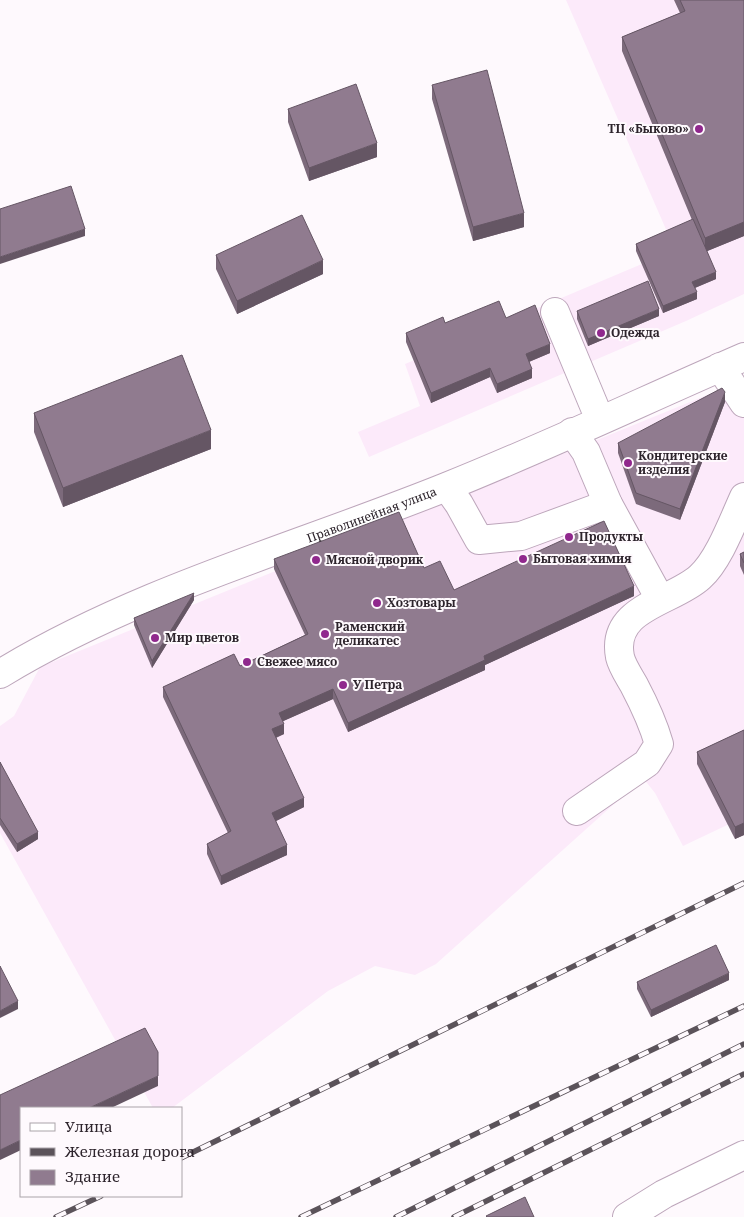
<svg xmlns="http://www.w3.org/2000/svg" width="744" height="1217" viewBox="0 0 744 1217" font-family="'Noto Serif',serif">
	<rect width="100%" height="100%" fill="#fef9fd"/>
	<!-- built -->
	<g fill="#fceafa">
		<path d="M566 0H744V294L686 321 369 457 358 432 420 406 405 364 675 250Z"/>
		<path d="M744 380V817L683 846 655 793 643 778 436 964 415 975 375 966 328 991 172 1108H153L0 833V726L14 716 40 667Z"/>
	</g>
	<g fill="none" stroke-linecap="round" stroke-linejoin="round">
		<!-- minor casing -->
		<g stroke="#bda6bb" stroke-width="30">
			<g id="minor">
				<path d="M555 312 600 420"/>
				<path d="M720 367 744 403"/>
				<path d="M572 432 586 452 608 504 660 599"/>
				<path d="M447 487 459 504 479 540 521 536 608 504"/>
				<path d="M577 811 647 763 659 744C653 723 644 704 634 685 629 676 622 666 620 657 610 607 673 602 700 577 719 560 733 521 744 497"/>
			</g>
		</g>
		<!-- major casing -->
		<g stroke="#bda6bb" stroke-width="30">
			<g id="major">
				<path id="s1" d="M0 674C138 590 297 547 446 487 546 447 645 400 744 357"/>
				<path d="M627 1217 664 1194 744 1155"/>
			</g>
		</g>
		<!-- minor -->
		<use href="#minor" stroke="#fff" stroke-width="28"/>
		<!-- major -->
		<use href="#major" stroke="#fff" stroke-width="28"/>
		<!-- rail casing -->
		<g stroke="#5b535a" stroke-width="5.5">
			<g id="rail">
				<path d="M181 1158 744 883"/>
				<path d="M56 1217 101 1196"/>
				<path d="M301 1217 744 1006"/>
				<path d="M396 1217 744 1044"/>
				<path d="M454 1217 744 1074"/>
			</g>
		</g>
		<!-- rail -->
		<use href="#rail" stroke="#fef9fd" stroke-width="4" stroke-dasharray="11" stroke-linecap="butt"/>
	</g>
	<!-- wall -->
	<g fill="#7c6a7b">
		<path d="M674 0H744V236L707 251 716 279 695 288 697 299 663 313 636 251V244L692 220 622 51V37L680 13Z"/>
		<path d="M432 85 524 227 473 241 432 99Z"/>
		<path d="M288 109 377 157 309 181 288 122Z"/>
		<path d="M216 255 323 274 237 314 216 269Z"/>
		<path d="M577 311 659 316 588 346 577 319Z"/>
		<path d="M506 318 550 353 529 362 532 378 497 393 490 377 431 403 406 342V333L445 323Z"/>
		<path d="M725 402 680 520 636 504 618 453V443Z"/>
		<path d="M34 413 211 449 63 507 34 432Z"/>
		<path d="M744 552V575L740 566V554Z"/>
		<path d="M274 559 424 568 454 590 634 596 485 665V670L348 732 333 699 283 721 284 734 276 738 304 807 276 821 287 855 221 885 207 854V844L228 833 163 697V687L240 666 305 635 274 569Z"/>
		<path d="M194 600 152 668 134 625V618Z"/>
		<path d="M744 730V835L735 839 697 764V752Z"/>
		<path d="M0 762 38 839 17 852 0 825Z"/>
		<path d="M729 980 651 1017 637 989V982Z"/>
	</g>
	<!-- shaded-wall -->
	<g fill="#655664">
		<path d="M377 143V157L309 181V168Z"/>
		<path d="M524 213V227L473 241V227Z"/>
		<path d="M744 222V236L705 252V238Z"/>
		<path d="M85 229V236L0 264V257Z"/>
		<path d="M323 260V274L237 314V301Z"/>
		<path d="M716 272V279L692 289V282Z"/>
		<path d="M697 292V299L663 313V306Z"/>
		<path d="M659 309V316L588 346V339Z"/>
		<path d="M550 344V353L526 363V354Z"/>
		<path d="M490 368V377L431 403V393Z"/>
		<path d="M532 369V378L497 393V384Z"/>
		<path d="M725 392V402L680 520V509Z"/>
		<path d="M211 430V449L63 507V488Z"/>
		<path d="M634 586V596L485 665V670L348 732V723L484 656Z"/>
		<path d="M194 593V600L152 668V661Z"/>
		<path d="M333 689V699L279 723V713Z"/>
		<path d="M284 724V734L272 739V729Z"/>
		<path d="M304 798V807L272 823V813Z"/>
		<path d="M744 823V835L735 839V827Z"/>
		<path d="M38 832V839L17 852V844Z"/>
		<path d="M287 845V855L221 885V876Z"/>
		<path d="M729 973V980L651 1017V1010Z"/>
		<path d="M18 1001V1009L0 1018V1011Z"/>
		<path d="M158 1076V1086L111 1108H89Z"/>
		<path d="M21 1140V1150L0 1160V1150Z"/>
	</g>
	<!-- building -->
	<g fill="#907b8f" stroke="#655664">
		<path d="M680 0H744V222L705 238 622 37 685 11Z"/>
		<path d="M487 70 524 213 473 227 432 85Z"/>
		<path d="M356 84 377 143 309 168 288 109Z"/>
		<path d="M71 186 85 229 0 257V209Z"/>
		<path d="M302 215 323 260 237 301 216 255Z"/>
		<path d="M693 219 716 272 692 282 697 292 663 306 636 244Z"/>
		<path d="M648 281 659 309 588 339 577 311Z"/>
		<path d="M499 301 506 318 535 305 550 344 526 354 532 369 497 384 490 368 431 393 406 333 443 317 445 323Z"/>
		<path d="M182 355 211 430 63 488 34 413Z"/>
		<path d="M722 388 725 392 680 509 636 493 618 443Z"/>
		<path d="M399 512 424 568 440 561 454 590 604 521 634 586 484 656 485 660 348 723 333 689 279 713 284 724 272 729 304 798 272 813 287 845 221 876 207 844 231 831 163 687 234 654 240 666 308 634 274 559Z"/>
		<path d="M744 552V563L740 554Z"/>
		<path d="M194 593 152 661 134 618Z"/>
		<path d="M744 730V823L735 827 697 752Z"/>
		<path d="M0 762 38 832 17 844 0 818Z"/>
		<path d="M716 945 729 973 651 1010 637 982Z"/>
		<path d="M0 966 18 1001 0 1011Z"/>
		<path d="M145 1028 158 1052V1076L89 1108H21V1140L0 1150V1095Z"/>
		<path d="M525 1197 534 1217H487L486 1216Z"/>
	</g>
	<!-- markers -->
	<g fill="#90288d" stroke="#fef9fd" stroke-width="2">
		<circle cx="699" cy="129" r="5"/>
		<circle cx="601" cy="333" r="5"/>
		<circle cx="628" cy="463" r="5"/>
		<circle cx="569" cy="537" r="5"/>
		<circle cx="523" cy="559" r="5"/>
		<circle cx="316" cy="560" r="5"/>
		<circle cx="377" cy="603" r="5"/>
		<circle cx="325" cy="634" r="5"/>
		<circle cx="155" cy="638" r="5"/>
		<circle cx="247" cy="662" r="5"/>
		<circle cx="343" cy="685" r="5"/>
	</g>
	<g text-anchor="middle" stroke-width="4" stroke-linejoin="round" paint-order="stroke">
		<!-- poi labels -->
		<g font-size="12" font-weight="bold" fill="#2d242c" stroke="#fef9fd" text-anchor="start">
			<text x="689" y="133" text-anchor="end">ТЦ «Быково»</text>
			<text x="611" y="337">Одежда</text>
			<text x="638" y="460">Кондитерские<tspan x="638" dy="14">изделия</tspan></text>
			<text x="579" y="541">Продукты</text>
			<text x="533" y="563">Бытовая химия</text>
			<text x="326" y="564">Мясной дворик</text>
			<text x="387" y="607">Хозтовары</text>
			<text x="335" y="631">Раменский<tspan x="335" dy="14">деликатес</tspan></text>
			<text x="165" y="642">Мир цветов</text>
			<text x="257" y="666">Свежее мясо</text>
			<text x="353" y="689">У Петра</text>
		</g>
		<!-- street labels -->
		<g font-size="12" fill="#2d242c" stroke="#fef9fd">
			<text dy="4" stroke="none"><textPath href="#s1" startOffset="405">Праволинейная улица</textPath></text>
		</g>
	</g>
	<!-- legend -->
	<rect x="20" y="1107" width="162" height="90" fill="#fef9fd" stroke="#aaa4a9"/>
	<rect x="30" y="1123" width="25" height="8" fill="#ffffff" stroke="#aaa4a9"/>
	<text x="65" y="1132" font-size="15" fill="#2d242c">Улица</text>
	<rect x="30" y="1148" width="25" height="8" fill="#5b535a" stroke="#aaa4a9"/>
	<text x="65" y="1157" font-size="15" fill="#2d242c">Железная дорога</text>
	<rect x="30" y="1170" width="25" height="15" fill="#907b8f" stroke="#aaa4a9"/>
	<text x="65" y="1182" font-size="15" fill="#2d242c">Здание</text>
</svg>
